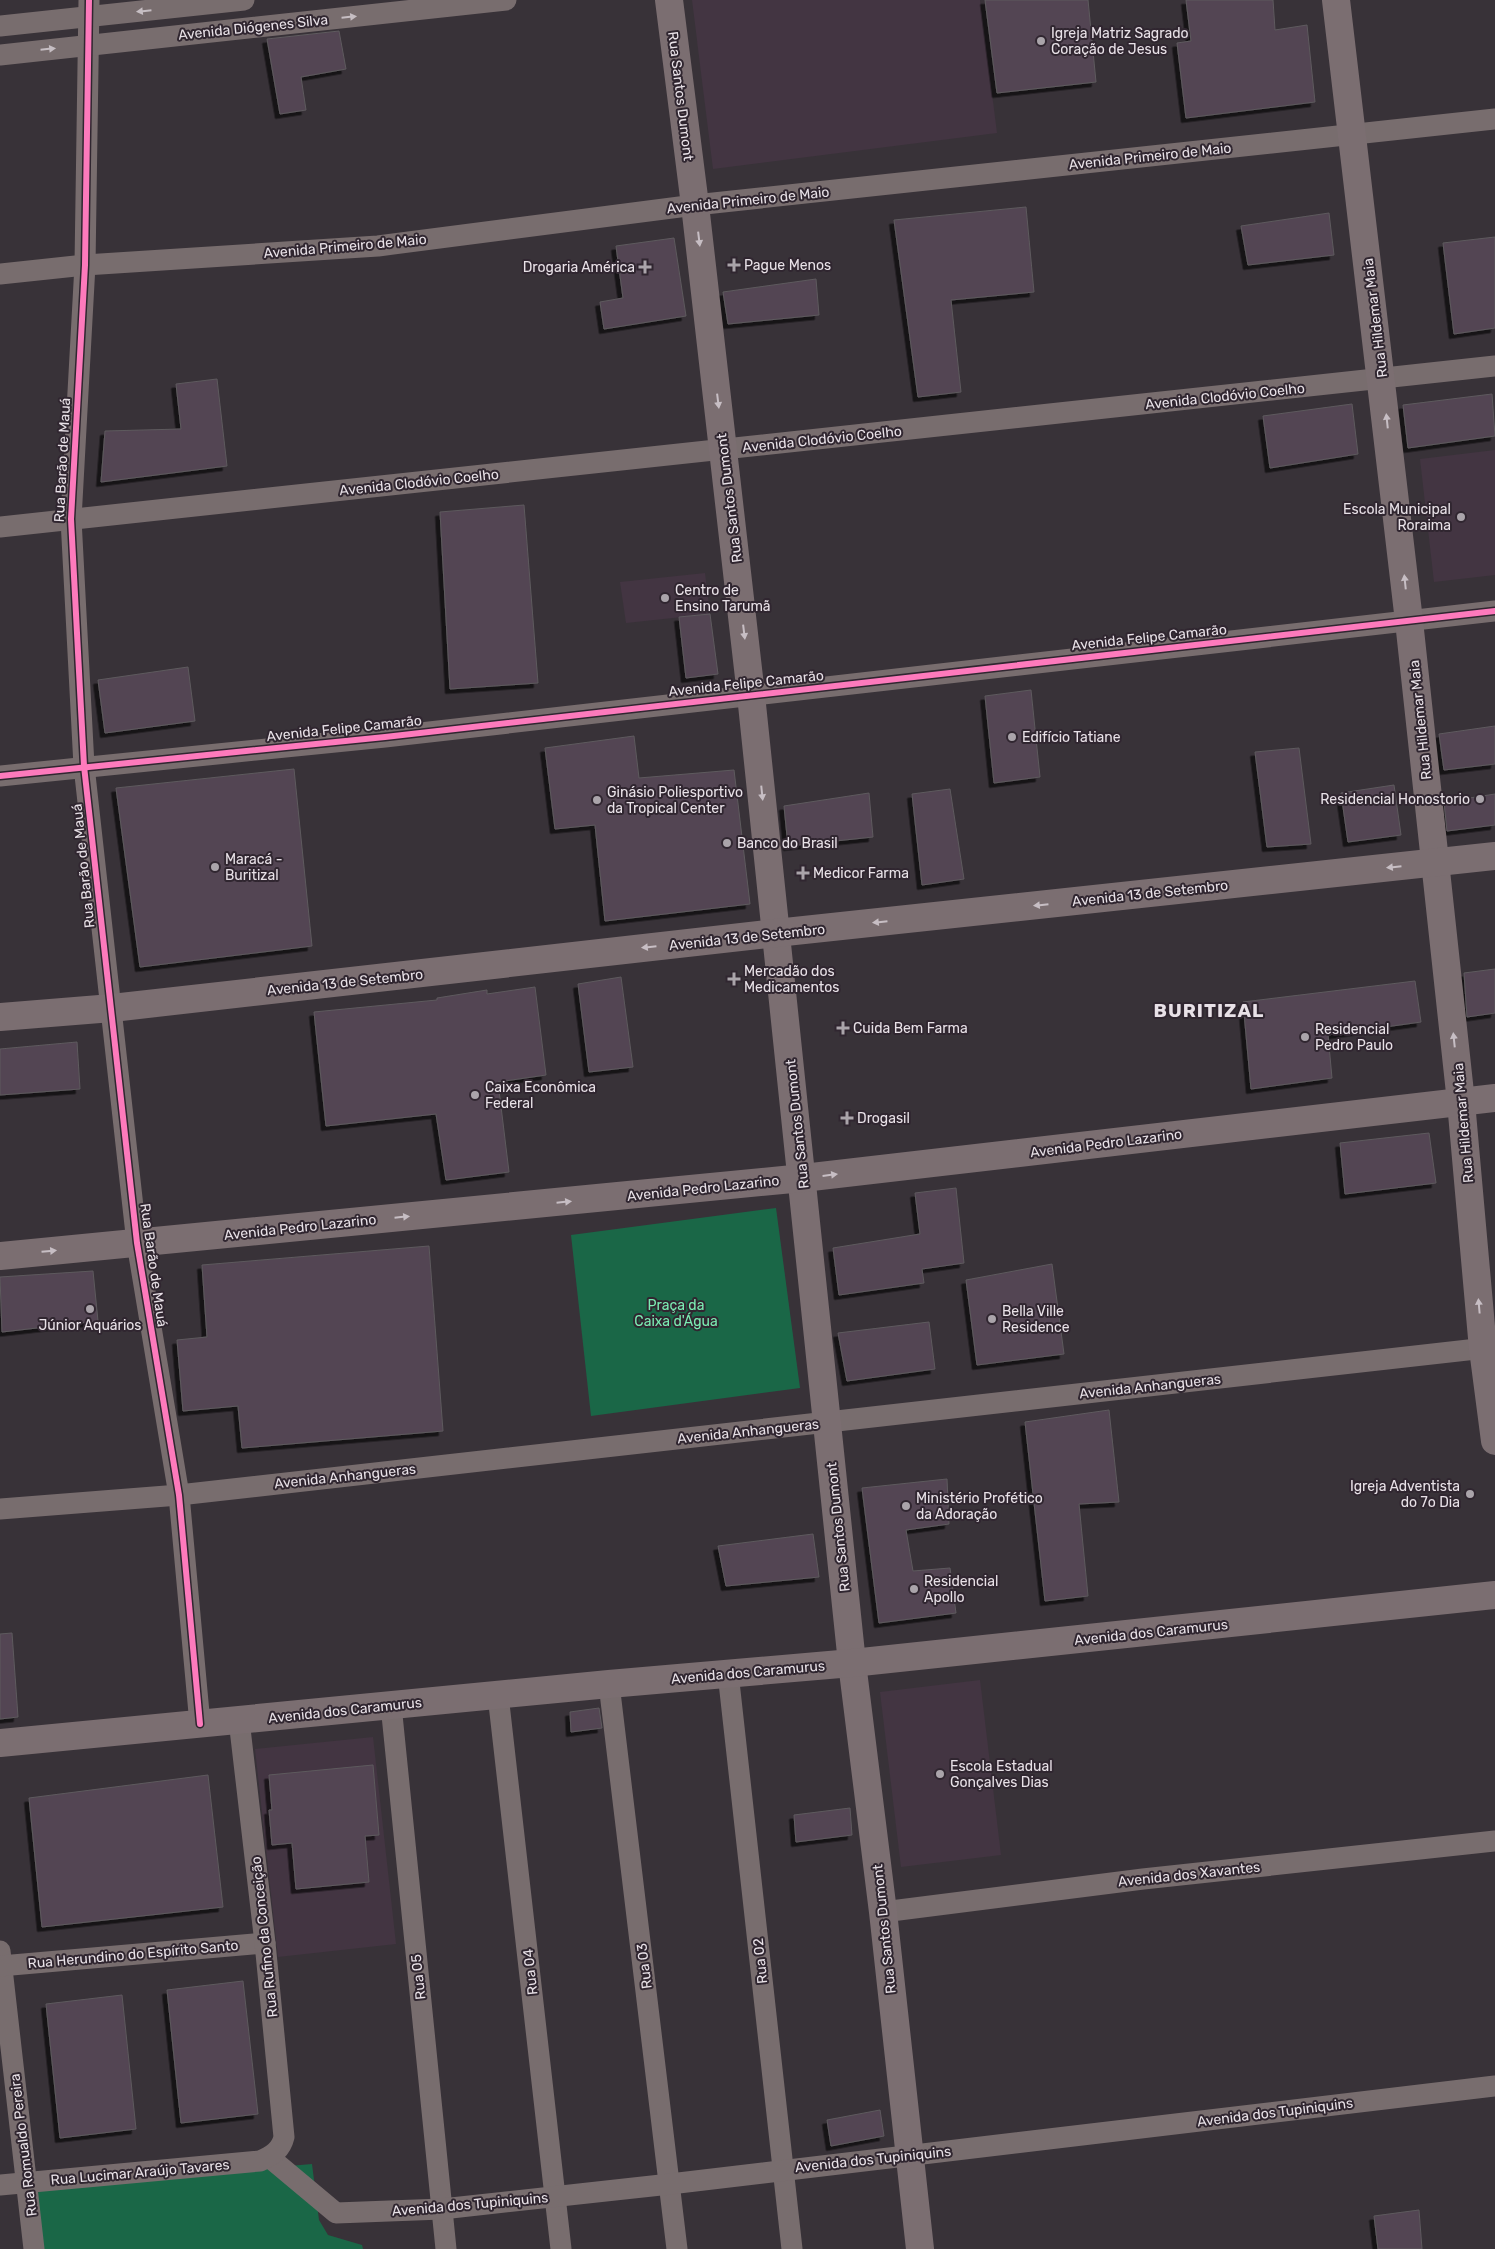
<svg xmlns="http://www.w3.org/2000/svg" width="1495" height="2249" viewBox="0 0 1495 2249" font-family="Rubik,sans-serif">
	<defs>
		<filter id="shadow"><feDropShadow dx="-4.5" dy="4.5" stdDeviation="0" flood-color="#0009"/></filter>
	</defs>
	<rect width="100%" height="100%" fill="#383238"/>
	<!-- built -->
	<g fill="#433542">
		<path d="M692 0H980L997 133 713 169Z"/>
		<path d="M1495 450V575L1434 582 1420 459Z"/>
		<path d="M705 573 710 614 626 623 620 582Z"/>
		<path d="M980 1680 1001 1855 901 1867 880 1692Z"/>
		<path d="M373 1737 396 1944 278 1957 255 1749Z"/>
	</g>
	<!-- green -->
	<g fill="#1a6747">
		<path d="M776 1208 800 1388 591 1416 571 1235Z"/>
		<path d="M312 2164 319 2220 328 2235 362 2245 363 2249H42L37 2194 43 2187Z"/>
	</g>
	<!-- building -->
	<g fill="#524552" stroke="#5e5a5e" filter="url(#shadow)">
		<path d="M985 0H1088L1096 82 997 93Z"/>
		<path d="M1186 0H1273L1275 30 1307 25 1315 102 1186 118 1177 43 1191 41Z"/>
		<path d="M339 31 346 69 301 77 306 110 280 114 267 39Z"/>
		<path d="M1026 207 1034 292 951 300 961 392 918 397 894 220Z"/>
		<path d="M1329 213 1334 255 1248 265 1241 226Z"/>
		<path d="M1495 237V328L1454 334 1443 243Z"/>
		<path d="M674 238 686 316 604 329 600 302 623 298 616 246Z"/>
		<path d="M816 279 819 315 728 324 723 292Z"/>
		<path d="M217 379 227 466 101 482 105 431 181 429 176 384Z"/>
		<path d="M1492 394 1495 436 1408 448 1403 405Z"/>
		<path d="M1352 404 1358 454 1270 468 1263 416Z"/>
		<path d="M524 505 538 683 450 689 440 512Z"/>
		<path d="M710 614 718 674 686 678 679 617Z"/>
		<path d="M188 667 195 721 105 733 98 680Z"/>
		<path d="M1031 690 1040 777 994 783 985 696Z"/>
		<path d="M1495 726V764L1444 770 1439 734Z"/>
		<path d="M634 736 639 778 734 770 750 904 605 921 595 825 555 829 545 748Z"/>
		<path d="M1299 748 1311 844 1267 847 1255 752Z"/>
		<path d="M294 769 312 946 140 967 116 788Z"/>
		<path d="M1394 785 1401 835 1348 842 1341 793Z"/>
		<path d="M950 789 964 879 922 885 912 794Z"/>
		<path d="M869 793 873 837 788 846 784 806Z"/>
		<path d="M1495 794V825L1447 831 1444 802Z"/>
		<path d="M1495 969V1013L1467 1017 1464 973Z"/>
		<path d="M621 977 633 1067 589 1072 578 984Z"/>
		<path d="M1415 981 1421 1022 1328 1035 1332 1078 1251 1089 1243 1002Z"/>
		<path d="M535 987 546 1075 498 1082 509 1172 446 1180 436 1114 326 1126 314 1012 437 1000V998L487 990V994Z"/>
		<path d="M77 1042 80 1089 0 1095V1049Z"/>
		<path d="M1429 1133 1436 1183 1345 1194 1340 1143Z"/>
		<path d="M956 1188 964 1263 922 1269 924 1283 839 1295 833 1248 920 1234 915 1193Z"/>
		<path d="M429 1246 443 1431 242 1448 238 1406 183 1411 177 1340 207 1337 202 1265Z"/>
		<path d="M1052 1264 1064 1354 977 1365 966 1280Z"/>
		<path d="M93 1271 98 1321 2 1332 0 1277Z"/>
		<path d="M929 1322 935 1369 847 1381 838 1333Z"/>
		<path d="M1109 1410 1119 1502 1079 1504 1088 1596 1045 1601 1025 1422Z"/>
		<path d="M947 1479 949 1524 906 1530 913 1571 950 1568 956 1613 879 1623 862 1488Z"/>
		<path d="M813 1534 819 1577 726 1586 718 1546Z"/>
		<path d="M12 1633 18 1717 0 1719V1634Z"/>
		<path d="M599 1708 602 1728 571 1732 570 1712Z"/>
		<path d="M373 1765 379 1835 365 1836 369 1882 296 1889 292 1843 272 1845 269 1810H272L269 1775Z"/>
		<path d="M208 1775 223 1907 42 1927 29 1798Z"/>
		<path d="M850 1808 852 1835 796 1842 794 1815Z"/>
		<path d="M243 1981 258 2114 181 2123 167 1990Z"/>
		<path d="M122 1995 136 2129 60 2138 46 2004Z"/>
		<path d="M880 2110 884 2136 831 2146 827 2120Z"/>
		<path d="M1419 2210 1422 2249H1378L1374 2216Z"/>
	</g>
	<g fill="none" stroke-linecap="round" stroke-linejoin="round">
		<!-- street -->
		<g stroke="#786d6e" stroke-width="21">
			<path d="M89 0 85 265 71 519 84 766 137 1243 179 1495 200 1724"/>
			<path d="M0 26 244 0"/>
			<path d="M0 55 506 0"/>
			<path d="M0 274 85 265 378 246 695 205 1495 119"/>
			<path d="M0 527 1495 366"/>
			<path d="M0 776 385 737 1495 611"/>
			<path d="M0 1509 179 1495 1495 1347"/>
			<path d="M728 1673 792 2249"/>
			<path d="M609 1684 677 2249"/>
			<path d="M498 1695 561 2249"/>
			<path d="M391 1705 446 2249"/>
			<path d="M883 1912 1143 1879 1495 1841"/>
			<path d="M0 1951 34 2249"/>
			<path d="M0 1966 265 1943"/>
			<path d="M269 2157 336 2213 442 2209 670 2184 1495 2086"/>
			<path d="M0 2185 260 2161C272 2156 281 2150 284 2137L265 1943 239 1720"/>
		</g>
		<!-- secondary -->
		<g stroke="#7b6e71" stroke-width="28">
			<path d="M669 0 695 205 751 695 852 1663 883 1912 920 2249"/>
			<path d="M1336 0 1409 621 1461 1102 1483 1349 1495 1441"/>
			<path d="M0 1017 112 1008 776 933 1495 856"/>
			<path d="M0 1256 803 1178 1495 1098"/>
			<path d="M0 1743 609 1684 852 1663 1495 1595"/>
		</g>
		<!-- cycleway casing -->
		<g stroke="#302630" stroke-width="9">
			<g id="cycleway">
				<path d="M89 0 85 265 71 519 84 766 137 1243 179 1495 200 1724"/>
				<path d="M0 776 385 737 1495 611"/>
			</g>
		</g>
		<!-- cycleway -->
		<use href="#cycleway" stroke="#fd7abc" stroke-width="6"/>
	</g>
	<!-- one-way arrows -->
	<defs><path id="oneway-solid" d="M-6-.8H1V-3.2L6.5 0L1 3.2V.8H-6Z" transform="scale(1.25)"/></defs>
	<g fill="#c6bec3">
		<use href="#oneway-solid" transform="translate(144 11) rotate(174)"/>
		<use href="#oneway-solid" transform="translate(349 17) rotate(-6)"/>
		<use href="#oneway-solid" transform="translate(48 49) rotate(-6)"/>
	</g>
	<g fill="#c7bec4">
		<use href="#oneway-solid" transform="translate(699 239) rotate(83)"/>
		<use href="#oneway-solid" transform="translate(718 401) rotate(83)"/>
		<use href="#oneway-solid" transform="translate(1387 421) rotate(-96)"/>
		<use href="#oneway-solid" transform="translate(1405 582) rotate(-96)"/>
		<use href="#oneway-solid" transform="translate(744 632) rotate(83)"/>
		<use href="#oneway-solid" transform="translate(762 793) rotate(84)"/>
		<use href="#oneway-solid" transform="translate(1394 867) rotate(174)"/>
		<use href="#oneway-solid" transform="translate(1041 905) rotate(174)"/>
		<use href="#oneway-solid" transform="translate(880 922) rotate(174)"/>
		<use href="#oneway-solid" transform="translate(649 947) rotate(174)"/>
		<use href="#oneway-solid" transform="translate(1454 1040) rotate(-96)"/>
		<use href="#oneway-solid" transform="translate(830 1175) rotate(-7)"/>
		<use href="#oneway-solid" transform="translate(564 1202) rotate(-6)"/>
		<use href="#oneway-solid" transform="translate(402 1217) rotate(-6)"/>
		<use href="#oneway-solid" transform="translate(49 1251) rotate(-5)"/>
		<use href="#oneway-solid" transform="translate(1479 1306) rotate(-95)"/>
	</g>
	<!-- markers -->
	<g fill="#aaa4aa" stroke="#302630" stroke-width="2">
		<circle cx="1041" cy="41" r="5"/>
		<path d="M731.5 257.5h5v5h5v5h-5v5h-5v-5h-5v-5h5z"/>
		<path d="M642.5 259.5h5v5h5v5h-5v5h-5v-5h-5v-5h5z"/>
		<circle cx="1461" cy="517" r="5"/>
		<circle cx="665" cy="598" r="5"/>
		<circle cx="1012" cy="737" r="5"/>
		<circle cx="1480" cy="799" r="5"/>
		<circle cx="597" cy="800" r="5"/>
		<circle cx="727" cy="843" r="5"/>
		<circle cx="215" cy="867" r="5"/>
		<path d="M800.5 865.5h5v5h5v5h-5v5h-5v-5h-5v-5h5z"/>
		<path d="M731.5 971.5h5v5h5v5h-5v5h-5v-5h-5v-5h5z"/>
		<path d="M840.5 1020.5h5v5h5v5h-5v5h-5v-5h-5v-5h5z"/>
		<circle cx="1305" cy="1037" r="5"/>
		<circle cx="475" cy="1095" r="5"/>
		<path d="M844.5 1110.5h5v5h5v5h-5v5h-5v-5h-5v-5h5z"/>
		<circle cx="90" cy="1309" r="5"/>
		<circle cx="992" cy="1319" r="5"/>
		<circle cx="1470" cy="1494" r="5"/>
		<circle cx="906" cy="1506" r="5"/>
		<circle cx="914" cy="1589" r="5"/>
		<circle cx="940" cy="1774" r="5"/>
	</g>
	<g text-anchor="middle" stroke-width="4" stroke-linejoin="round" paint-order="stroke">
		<!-- street labels -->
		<g font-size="14" fill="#e8e1e7" stroke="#302630">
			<text transform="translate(253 27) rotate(-6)" y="5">Avenida Diógenes Silva</text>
			<text transform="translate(681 96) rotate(83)" y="5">Rua Santos Dumont</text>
			<text transform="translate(1150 156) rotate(-6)" y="5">Avenida Primeiro de Maio</text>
			<text transform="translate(748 200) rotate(-6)" y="5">Avenida Primeiro de Maio</text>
			<text transform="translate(345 246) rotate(-5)" y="5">Avenida Primeiro de Maio</text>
			<text transform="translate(1375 318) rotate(-97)" y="5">Rua Hildemar Maia</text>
			<text transform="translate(1225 396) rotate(-6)" y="5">Avenida Clodóvio Coelho</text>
			<text transform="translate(822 439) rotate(-6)" y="5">Avenida Clodóvio Coelho</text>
			<text transform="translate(62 460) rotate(-87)" y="5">Rua Barão de Mauá</text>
			<text transform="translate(419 482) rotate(-6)" y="5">Avenida Clodóvio Coelho</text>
			<text transform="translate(729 498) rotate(-97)" y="5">Rua Santos Dumont</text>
			<text transform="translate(1149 637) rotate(-6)" y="5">Avenida Felipe Camarão</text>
			<text transform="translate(746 683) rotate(-6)" y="5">Avenida Felipe Camarão</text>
			<text transform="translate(1420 720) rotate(-96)" y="5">Rua Hildemar Maia</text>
			<text transform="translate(344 728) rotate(-6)" y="5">Avenida Felipe Camarão</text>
			<text transform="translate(83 866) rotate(-96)" y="5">Rua Barão de Mauá</text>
			<text transform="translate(1150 893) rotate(-6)" y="5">Avenida 13 de Setembro</text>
			<text transform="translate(747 937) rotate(-6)" y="5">Avenida 13 de Setembro</text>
			<text transform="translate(345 982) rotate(-6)" y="5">Avenida 13 de Setembro</text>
			<text transform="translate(1463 1123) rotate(-95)" y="5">Rua Hildemar Maia</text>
			<text transform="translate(797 1124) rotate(-96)" y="5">Rua Santos Dumont</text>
			<text transform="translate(1106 1143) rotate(-7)" y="5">Avenida Pedro Lazarino</text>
			<text transform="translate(703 1188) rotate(-6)" y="5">Avenida Pedro Lazarino</text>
			<text transform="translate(300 1227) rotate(-6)" y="5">Avenida Pedro Lazarino</text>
			<text transform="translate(154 1265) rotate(82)" y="5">Rua Barão de Mauá</text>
			<text transform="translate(1150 1386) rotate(-6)" y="5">Avenida Anhangueras</text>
			<text transform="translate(748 1431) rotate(-6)" y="5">Avenida Anhangueras</text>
			<text transform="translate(345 1476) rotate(-6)" y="5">Avenida Anhangueras</text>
			<text transform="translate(838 1527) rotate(-96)" y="5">Rua Santos Dumont</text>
			<text transform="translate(1151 1632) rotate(-6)" y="5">Avenida dos Caramurus</text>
			<text transform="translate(748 1672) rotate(-5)" y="5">Avenida dos Caramurus</text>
			<text transform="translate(345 1710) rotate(-6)" y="5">Avenida dos Caramurus</text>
			<text transform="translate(1189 1874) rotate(-6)" y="5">Avenida dos Xavantes</text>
			<text transform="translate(884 1929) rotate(-96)" y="5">Rua Santos Dumont</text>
			<text transform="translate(264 1937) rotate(-96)" y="5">Rua Rufino da Conceição</text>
			<text transform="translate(133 1954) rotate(-5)" y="5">Rua Herundino do Espírito Santo</text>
			<text transform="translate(760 1961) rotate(-96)" y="5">Rua 02</text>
			<text transform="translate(644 1966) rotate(-97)" y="5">Rua 03</text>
			<text transform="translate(530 1972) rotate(-96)" y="5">Rua 04</text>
			<text transform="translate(418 1977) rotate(-96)" y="5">Rua 05</text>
			<text transform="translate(1275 2112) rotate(-7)" y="5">Avenida dos Tupiniquins</text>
			<text transform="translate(23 2145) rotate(-97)" y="5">Rua Romualdo Pereira</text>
			<text transform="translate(873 2159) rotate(-6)" y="5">Avenida dos Tupiniquins</text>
			<text transform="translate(140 2172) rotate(-5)" y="5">Rua Lucimar Araújo Tavares</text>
			<text transform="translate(470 2204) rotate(-5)" y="5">Avenida dos Tupiniquins</text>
		</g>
		<!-- poi labels -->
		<g font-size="14" fill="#e8e1e7" stroke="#302630" text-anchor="start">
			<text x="1051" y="38">Igreja Matriz Sagrado<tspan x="1051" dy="16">Coração de Jesus</tspan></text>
			<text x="744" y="270">Pague Menos</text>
			<text x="635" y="272" text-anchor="end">Drogaria América</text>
			<text x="1451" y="514" text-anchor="end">Escola Municipal<tspan x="1451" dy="16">Roraima</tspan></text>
			<text x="675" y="595">Centro de<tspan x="675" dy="16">Ensino Tarumã</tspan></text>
			<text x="1022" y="742">Edifício Tatiane</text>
			<text x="607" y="797">Ginásio Poliesportivo<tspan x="607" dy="16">da Tropical Center</tspan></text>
			<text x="1470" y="804" text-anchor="end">Residencial Honostorio</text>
			<text x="737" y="848">Banco do Brasil</text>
			<text x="225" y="864">Maracá -<tspan x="225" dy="16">Buritizal</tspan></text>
			<text x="813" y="878">Medicor Farma</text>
			<text x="744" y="976">Mercadão dos<tspan x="744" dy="16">Medicamentos</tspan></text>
			<text x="853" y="1033">Cuida Bem Farma</text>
			<text x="1315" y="1034">Residencial<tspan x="1315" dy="16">Pedro Paulo</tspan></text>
			<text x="485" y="1092">Caixa Econômica<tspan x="485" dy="16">Federal</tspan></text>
			<text x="857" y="1123">Drogasil</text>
			<text x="1002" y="1316">Bella Ville<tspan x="1002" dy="16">Residence</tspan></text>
			<text x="90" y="1330" text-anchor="middle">Júnior Aquários</text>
			<text x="1460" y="1491" text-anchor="end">Igreja Adventista<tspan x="1460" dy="16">do 7o Dia</tspan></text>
			<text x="916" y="1503">Ministério Profético<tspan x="916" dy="16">da Adoração</tspan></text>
			<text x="924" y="1586">Residencial<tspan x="924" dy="16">Apollo</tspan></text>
			<text x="950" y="1771">Escola Estadual<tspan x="950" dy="16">Gonçalves Dias</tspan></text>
		</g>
		<!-- park labels -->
		<g font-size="14" fill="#7bedb3" stroke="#302630">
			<text x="676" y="1310">Praça da<tspan x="676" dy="16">Caixa d'Água</tspan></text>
		</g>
		<!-- district labels -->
		<g font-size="19" font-weight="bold" letter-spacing="1" fill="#e8e1e7" stroke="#302630">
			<text x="1209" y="1017">BURITIZAL</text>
		</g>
	</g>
</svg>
